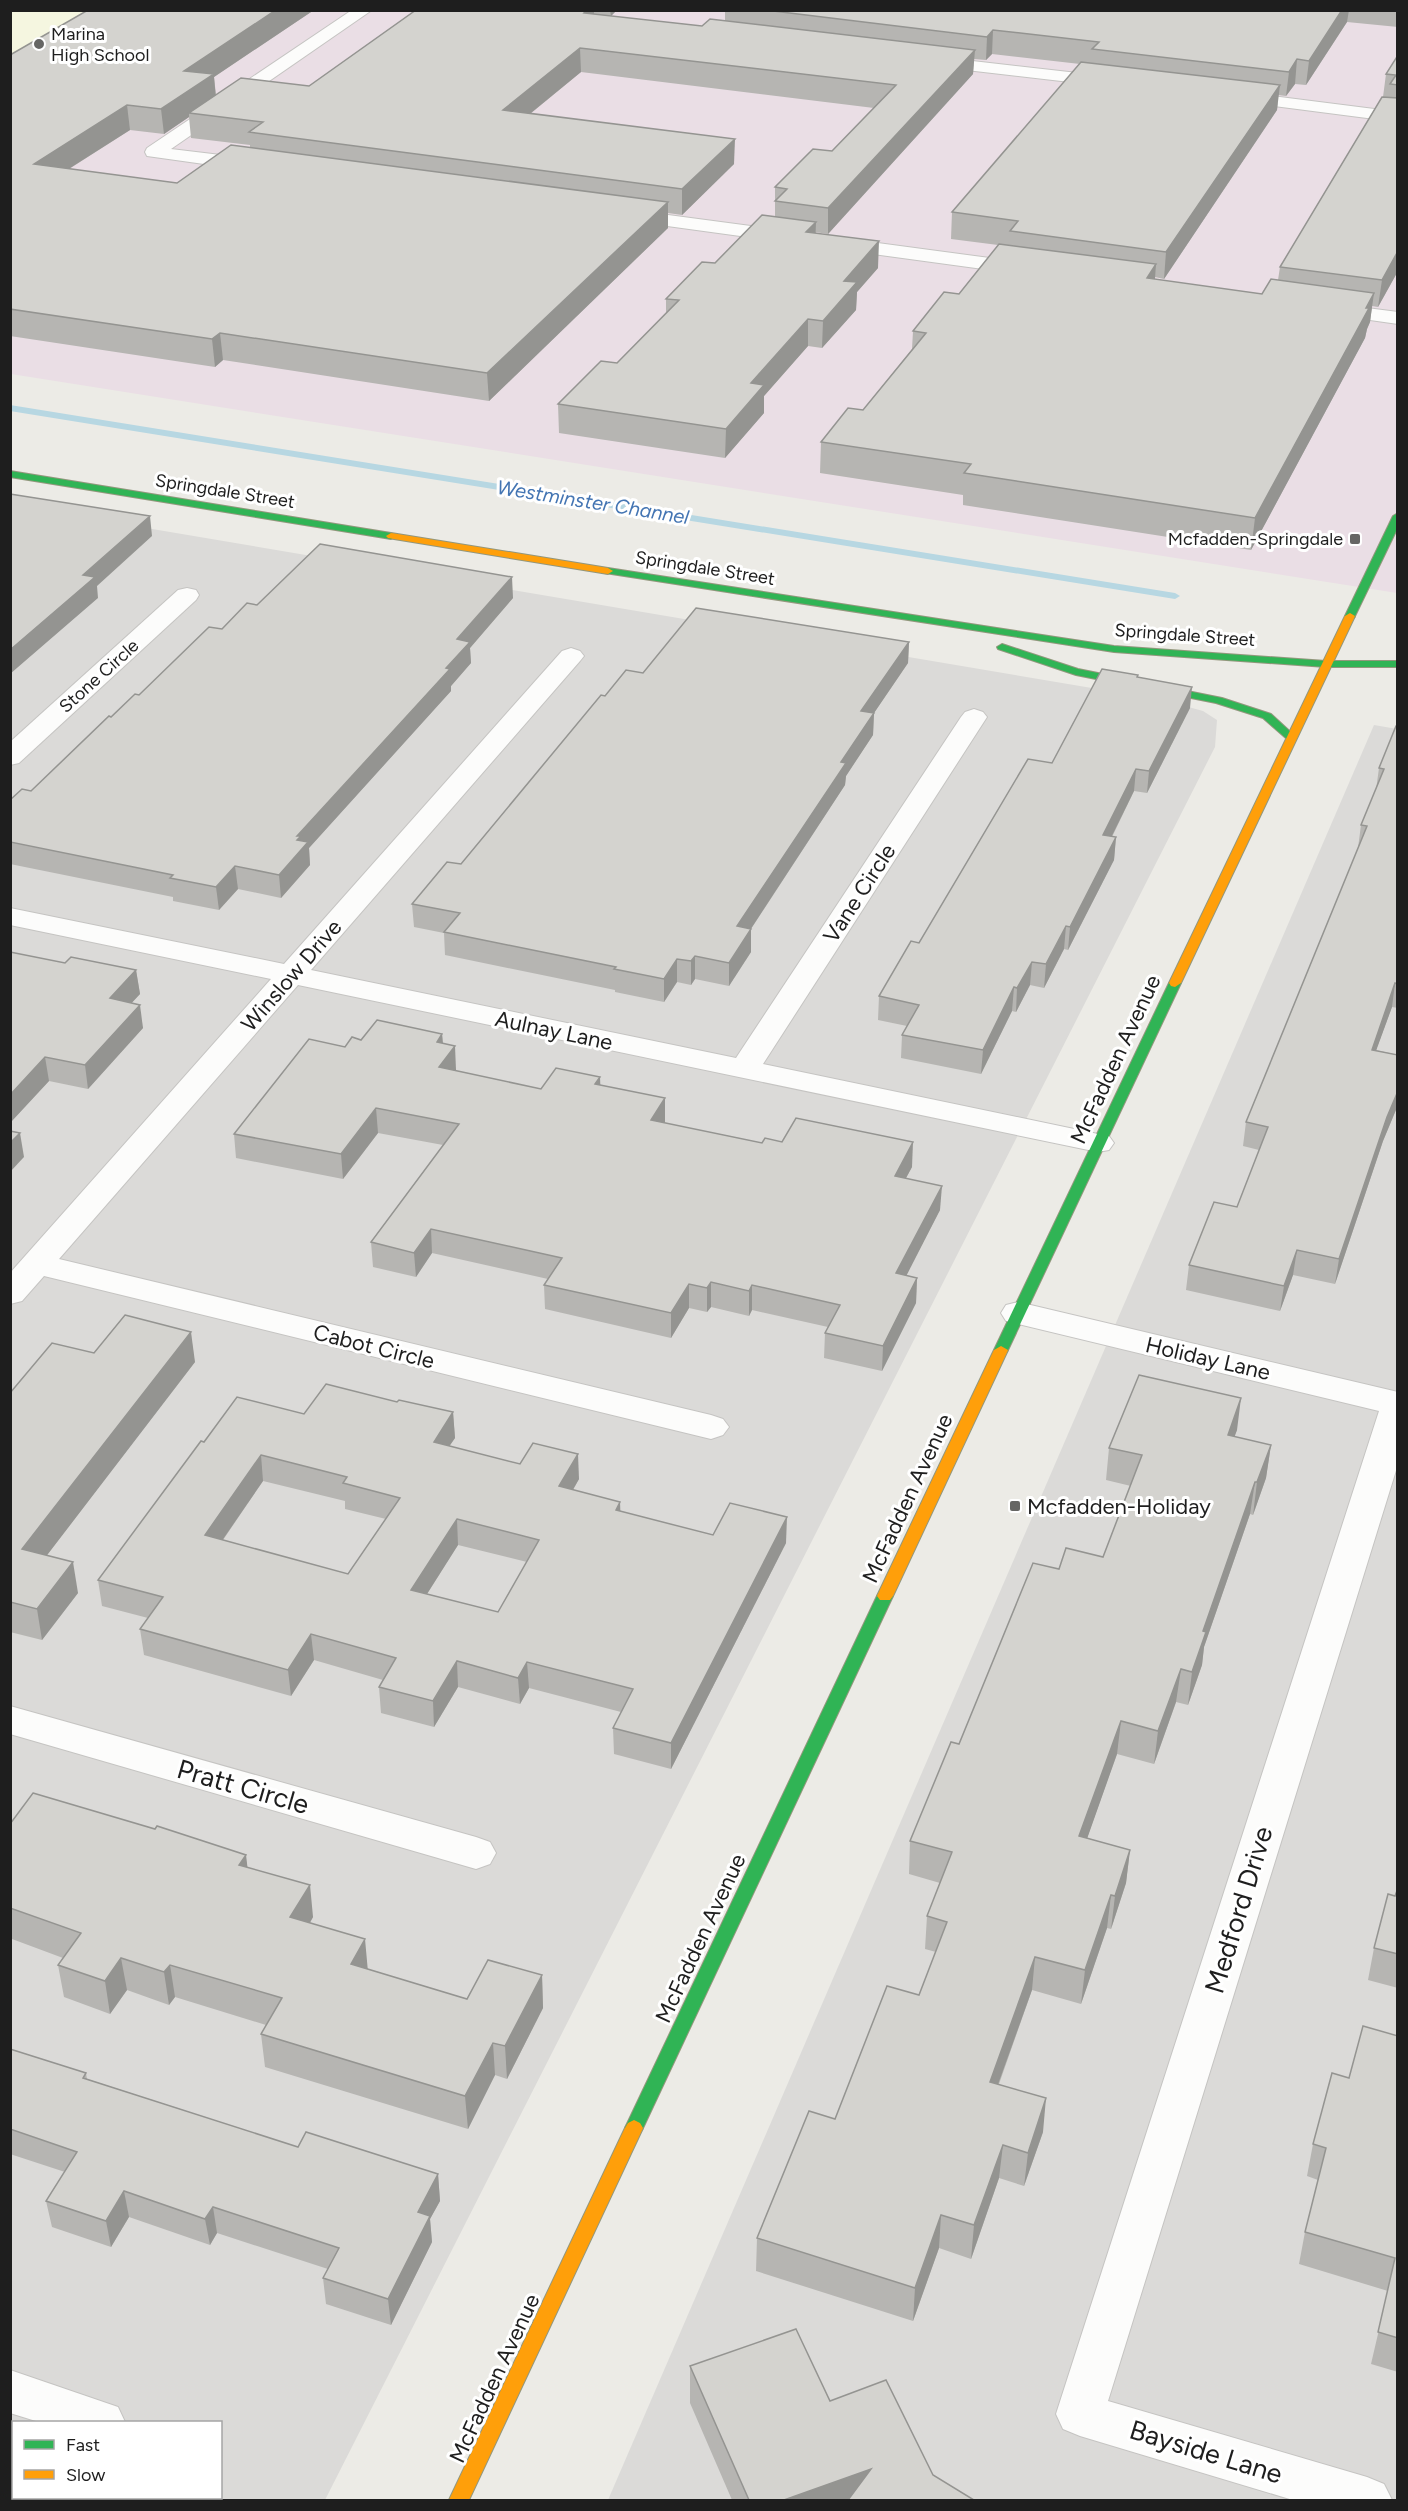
<svg xmlns="http://www.w3.org/2000/svg" width="1408" height="2511" viewBox="0 0 1408 2511" font-family="Figtree,sans-serif">
	<rect width="100%" height="100%" fill="#ecebe6"/>
	<!-- residential -->
	<g fill="#dbdad8" fill-rule="evenodd">
		<path d="M10 505 1163 700 1203 711 1217 720 1215 747 325 2500H11ZM14 2422H220V2498H14Z"/>
		<path d="M1374 725 1397 729V2500H608Z"/>
	</g>
	<!-- industrial -->
	<path fill="#eadee5" d="M124 10 1397 11V593L11 374 10 77Z"/>
	<!-- education -->
	<path fill="#f5f6e0" d="M11 10 124 11 11 77Z"/>
	<g fill="none" stroke-linecap="round" stroke-linejoin="round">
		<!-- stream -->
		<path fill="#b7d7e2" fill-rule="evenodd" d="M10 405 1175 593 1180 596 1175 599 10 411Z"/>
		<!-- street casing -->
		<g stroke="#c5c4c2" stroke-width="2">
			<g id="street">
				<path d="M352 10H372L171 149 254 159 261 161 263 165 261 169 254 171 147 156 145 152 147 148Z"/>
				<path d="M929 56 1113 77 1119 78 1122 82 1119 86 1113 87 923 65 920 61 923 57Z"/>
				<path d="M1233 91 1398 112V122L1227 100 1224 96 1227 92Z"/>
				<path d="M623 209 1027 263 1034 265 1037 269 1034 273 1027 275 616 219 613 215 616 211Z"/>
				<path d="M1328 303 1398 312V324L1321 313 1318 309 1321 305Z"/>
				<path d="M187 588 196 590 199 595 196 600 19 763 10 765V742L178 590Z"/>
				<path d="M571 648 580 651 584 656 580 661 311 970 736 1058 961 717 965 712 974 709 983 712 987 717 763 1064 1098 1134 1109 1136 1114 1143 1109 1150 1098 1152 298 985 59 1259 711 1415 723 1419 729 1427 723 1435 711 1439 44 1276 22 1301 10 1304V1273L271 979 10 925V908L284 964 562 651Z"/>
				<path d="M1018 1302 1398 1392V1464L1108 2401 1367 2477 1384 2484 1392 2500H1293L1080 2436 1063 2429 1056 2414 1379 1411 1006 1321 1001 1313 1006 1305Z"/>
				<path d="M10 1706 476 1837 490 1842 496 1853 490 1864 476 1869 10 1734Z"/>
				<path d="M10 2370 118 2407 125 2422H39L10 2413Z"/>
			</g>
		</g>
		<!-- fast casing -->
		<g stroke="#93977d" stroke-width="2">
			<g id="fast">
				<path d="M10 471 391 533 396 536 391 539 10 477Z"/>
				<path d="M1398 513V527L1355 616 1354 618H1346L1345 616 1393 516Z"/>
				<path d="M608 568 1114 646 1326 661H1398V667H1326L1114 652 605 573 603 571Z"/>
				<path d="M1002 644 1078 669 1222 698 1271 714 1296 737 1291 740 1287 739 1263 718 1216 703 1076 675 998 649 997 647Z"/>
				<path d="M1175 979 1181 983 1008 1350 1006 1353H996L994 1350 1169 983Z"/>
				<path d="M885 1591 890 1592 893 1596 643 2128 640 2133 634 2136 628 2133 625 2128 877 1596 880 1592Z"/>
			</g>
		</g>
		<!-- slow casing -->
		<g stroke="#93977d" stroke-width="2">
			<g id="slow">
				<path d="M391 533 608 568 613 571 608 574 388 538 386 536Z"/>
				<path d="M1350 613 1355 616 1181 983 1175 987 1171 986 1169 983 1345 616Z"/>
				<path d="M1001 1346 1008 1350 893 1596 890 1600H880L877 1596 994 1350Z"/>
				<path d="M634 2120 640 2123 643 2128 469 2500H449L625 2128 628 2123Z"/>
			</g>
		</g>
		<!-- street -->
		<use href="#street" fill="#fcfcfb" fill-rule="evenodd"/>
		<!-- fast -->
		<use href="#fast" fill="#30b455" fill-rule="evenodd"/>
		<!-- slow -->
		<use href="#slow" fill="#ff9f0a" fill-rule="evenodd"/>
	</g>
	<!-- wall -->
	<g fill="#b6b5b2" fill-rule="evenodd">
		<path d="M88 10H314L214 77 216 95 309 86 416 10H617L611 16 702 26 725 21V10H1398V27L1347 22 1306 85 1295 84 1286 96 1278 95 1277 110 1164 279 1155 277V280L1262 294 1278 280 1280 267 1383 97 1386 74 1398 55V271L1378 307 1372 306 1370 322 1367 329 1365 338 1251 550 963 505V495L820 473 821 442 863 410 912 349 913 331 959 294 998 245 951 239 952 212 1080 64 992 54 986 60 974 59 973 74 828 234 815 232 878 268 857 292 856 310 822 348 808 346 764 396V413L725 458 559 433 558 404 617 363 666 314V299L715 263 775 216V187L832 151 874 108 581 72 530 114 734 164 682 215 668 213V228L489 401 223 360 215 367 10 336V55ZM189 117 191 138 250 145V147L177 183 69 169 130 130 164 134Z"/>
		<path d="M513 598 470 648 471 663 451 686V691L309 848 310 865 281 898 238 889 219 910 173 901V897L10 864V800L31 791 111 717 222 629 257 605Z"/>
		<path d="M909 642 908 663 874 713 873 735 846 776 845 785 751 929V952L729 986 695 979 691 985 677 982 664 1002 615 992V990L445 955 444 933 414 927 412 904 461 864 605 696 643 673Z"/>
		<path d="M1137 678 1190 708 1147 793 1134 791 1112 837H1116L1114 860 1068 950 1064 949 1044 988 1030 985 1016 1012 1012 1011 981 1074 901 1058 902 1035 907 1026 878 1020 879 996 1052 763Z"/>
		<path d="M1398 726V1008L1392 1007 1376 1050 1398 1055V1105L1383 1141 1335 1284 1293 1275 1280 1311 1186 1290 1189 1265 1237 1207 1259 1150 1243 1146 1246 1122 1358 848 1361 825 1376 790 1379 768Z"/>
		<path d="M10 952 65 963 136 970 140 994 131 1003 143 1028 88 1089 49 1081 10 1123Z"/>
		<path d="M442 1034 443 1043 456 1070V1071L541 1089 600 1077V1085L665 1123 762 1143 782 1142 912 1167 906 1178 940 1210 906 1275 917 1278 916 1303 882 1371 824 1358 825 1333 828 1327 752 1310 749 1316 711 1307 707 1312 689 1308 671 1338 545 1309 544 1285 548 1279 432 1253 416 1277 373 1267 371 1242 443 1145 378 1133 343 1179 236 1158 234 1134 345 1047 361 1040Z"/>
		<path d="M94 1353 195 1362 47 1555 78 1593 42 1640 10 1632V1393Z"/>
		<path d="M397 1402 453 1412 455 1438 449 1446 579 1479 573 1490 621 1512 713 1535 786 1543 671 1769 614 1754 613 1728 621 1712 529 1688 520 1704 458 1687 434 1727 381 1713 379 1687 383 1680 314 1660 291 1696 144 1655 140 1629 148 1618 102 1606 98 1580 204 1442 304 1414ZM263 1481 345 1501V1509L386 1519 348 1574 223 1540ZM458 1545 527 1562 498 1612 427 1594Z"/>
		<path d="M1237 1430 1234 1437 1271 1445 1266 1478 1253 1515 1250 1514 1204 1647 1202 1665 1188 1705 1176 1702 1154 1764 1117 1754 1087 1838 1130 1850 1126 1883 1111 1929 1107 1928 1081 2004 1032 1990 999 2084 1043 2132 1024 2186 999 2178 971 2259 939 2248 913 2321 756 2271 757 2238 835 2119 919 1995 936 1952 925 1949 927 1916 940 1883 909 1874 910 1841 959 1744 1059 1569 1103 1557 1131 1486 1106 1480 1109 1448Z"/>
		<path d="M10 1824 247 1867 313 1917 310 1923 368 1969 467 1999 542 1975 543 2008 507 2079 495 2075 468 2129 265 2067 261 2034 266 2025 175 1997 169 2005 127 1990 110 2014 64 1997 58 1965 63 1958 12 1939 10 1941Z"/>
		<path d="M1398 1888V1988L1368 1980 1374 1948 1395 1896Z"/>
		<path d="M1398 2036V2372L1371 2364 1388 2291 1299 2264 1305 2232 1318 2180 1307 2176 1313 2144 1349 2078Z"/>
		<path d="M10 2049 86 2073 87 2079 298 2147 438 2174 440 2201 430 2219 432 2242 391 2325 326 2304 323 2278 328 2269 217 2233 210 2245 129 2217 111 2247 52 2227 46 2201 65 2172 10 2154Z"/>
		<path d="M690 2366 830 2401 933 2475 974 2500H732L690 2403Z"/>
	</g>
	<!-- shaded-wall -->
	<g fill="#949491">
		<path d="M276 10H314L214 77 216 99 189 113V117L164 134 161 109 184 71Z"/>
		<path d="M587 10H594V29L584 13Z"/>
		<path d="M610 10H617L611 16Z"/>
		<path d="M1342 10H1349L1347 22 1306 85 1309 61Z"/>
		<path d="M993 30 992 54 986 60 987 37Z"/>
		<path d="M580 48 581 72 504 135 503 110Z"/>
		<path d="M975 50 973 74 828 234V208Z"/>
		<path d="M1297 59 1295 84 1286 96 1289 72Z"/>
		<path d="M1280 85 1277 110 1164 279 1166 252Z"/>
		<path d="M127 105 130 130 37 189 34 164Z"/>
		<path d="M735 139 734 164 682 215V189Z"/>
		<path d="M668 202V228L489 401 487 373Z"/>
		<path d="M816 222 815 248 806 232Z"/>
		<path d="M879 241 878 268 857 292 856 310 822 348 823 321 844 281Z"/>
		<path d="M1398 251V271L1378 307 1382 280Z"/>
		<path d="M1156 264 1154 293 1147 278Z"/>
		<path d="M1374 293 1370 322 1367 329 1365 338 1251 550 1255 518Z"/>
		<path d="M808 319V346L764 396V413L725 458 726 429 751 383Z"/>
		<path d="M220 333 223 360 215 367 212 339Z"/>
		<path d="M150 516 152 536 97 586 98 598 10 674V650L83 575Z"/>
		<path d="M512 577 513 598 470 648 471 663 451 686V691L309 848 310 865 281 898 279 875 297 836 446 668 457 639Z"/>
		<path d="M909 642 908 663 874 713 873 735 846 776 845 785 737 950V926L861 711Z"/>
		<path d="M1192 687 1190 708 1147 793 1149 771Z"/>
		<path d="M1136 769 1134 791 1101 858 1103 835Z"/>
		<path d="M1116 837 1114 860 1068 950 1070 927Z"/>
		<path d="M235 866 238 889 219 910 216 887Z"/>
		<path d="M1066 926 1064 949 1044 988 1046 964Z"/>
		<path d="M751 929V952L729 986V963Z"/>
		<path d="M695 956V979L691 985V961Z"/>
		<path d="M677 959V982L664 1002V979Z"/>
		<path d="M1032 962 1030 985 1016 1012 1017 988Z"/>
		<path d="M136 970 140 994 114 1022 110 998Z"/>
		<path d="M1395 983 1392 1007 1368 1073 1372 1050Z"/>
		<path d="M1014 987 1012 1011 981 1074 983 1050Z"/>
		<path d="M140 1005 143 1028 88 1089 85 1065Z"/>
		<path d="M442 1034 444 1057 437 1042Z"/>
		<path d="M455 1046 456 1070 441 1091 439 1067Z"/>
		<path d="M45 1057 49 1081 10 1123V1095Z"/>
		<path d="M600 1077 601 1101 595 1084Z"/>
		<path d="M1398 1091V1105L1383 1141 1335 1284 1339 1259 1387 1117Z"/>
		<path d="M665 1098V1122L651 1144V1120Z"/>
		<path d="M376 1108 378 1133 343 1179 341 1154Z"/>
		<path d="M20 1133 24 1157 10 1172V1143Z"/>
		<path d="M913 1142 912 1167 894 1200 895 1176Z"/>
		<path d="M942 1186 940 1210 895 1298 896 1273Z"/>
		<path d="M431 1229 432 1253 416 1277 414 1253Z"/>
		<path d="M1297 1250 1293 1275 1280 1311 1284 1286Z"/>
		<path d="M917 1278 916 1303 882 1371 883 1346Z"/>
		<path d="M711 1282V1307L707 1312V1288Z"/>
		<path d="M689 1284V1308L671 1338V1313Z"/>
		<path d="M752 1285V1310L749 1316V1291Z"/>
		<path d="M191 1332 195 1362 28 1580 22 1549Z"/>
		<path d="M1241 1398 1237 1430 1223 1468 1228 1435Z"/>
		<path d="M453 1412 455 1438 435 1467 434 1442Z"/>
		<path d="M1271 1445 1266 1478 1253 1515 1257 1482Z"/>
		<path d="M578 1454 579 1479 560 1512 559 1486Z"/>
		<path d="M261 1455 263 1481 208 1561 205 1535Z"/>
		<path d="M1255 1482 1250 1514 1204 1647 1202 1665 1188 1705 1192 1672 1203 1631Z"/>
		<path d="M620 1502 621 1527 616 1510Z"/>
		<path d="M787 1517 786 1543 671 1769V1743Z"/>
		<path d="M457 1519 458 1545 413 1616 411 1590Z"/>
		<path d="M73 1562 78 1593 42 1640 37 1609Z"/>
		<path d="M311 1634 314 1660 291 1696 288 1670Z"/>
		<path d="M457 1661 458 1687 434 1727 433 1701Z"/>
		<path d="M527 1662 529 1688 520 1704 518 1678Z"/>
		<path d="M1181 1669 1176 1702 1154 1764 1158 1731Z"/>
		<path d="M1121 1721 1117 1754 1076 1870 1079 1836Z"/>
		<path d="M1130 1850 1126 1883 1111 1929 1115 1896Z"/>
		<path d="M246 1855 250 1888 239 1865Z"/>
		<path d="M310 1885 313 1917 294 1950 290 1917Z"/>
		<path d="M1111 1895 1107 1928 1081 2004 1085 1970Z"/>
		<path d="M365 1939 368 1972 351 1964Z"/>
		<path d="M1035 1957 1032 1990 987 2115 990 2082Z"/>
		<path d="M121 1958 127 1990 110 2014 105 1981Z"/>
		<path d="M170 1965 175 1997 169 2005 164 1972Z"/>
		<path d="M542 1975 543 2008 507 2079 505 2046Z"/>
		<path d="M493 2043 495 2075 468 2129 465 2096Z"/>
		<path d="M1046 2098 1043 2132 1024 2186 1028 2153Z"/>
		<path d="M1003 2145 999 2178 971 2259 974 2225Z"/>
		<path d="M438 2174 440 2201 430 2219 432 2242 391 2325 388 2299 418 2212Z"/>
		<path d="M124 2191 129 2217 111 2247 106 2221Z"/>
		<path d="M213 2207 217 2233 210 2245 205 2219Z"/>
		<path d="M941 2215 939 2248 913 2321 915 2288Z"/>
		<path d="M871 2469 869 2500H784Z"/>
	</g>
	<!-- building -->
	<g fill="#d4d3cf" stroke="#949491" stroke-width="1.5" fill-rule="evenodd">
		<path d="M88 10H276L184 71 214 74 161 109 127 105 34 164 177 183 231 145 668 202 487 373 220 333 212 339 10 309V55Z"/>
		<path d="M416 10H587L584 13 702 26 710 19 975 50 828 208 775 201 787 189 775 187 813 149 832 151 896 85 580 48 503 110 735 139 682 189 249 132 263 122 189 113 241 78 309 86Z"/>
		<path d="M765 10H1342L1309 61 1297 59 1289 72 1092 49 1099 42 993 30 987 37Z"/>
		<path d="M1398 55V85L1390 84 1396 75 1386 74Z"/>
		<path d="M1081 62 1280 85 1166 252 1010 231 1018 221 952 212Z"/>
		<path d="M1382 97 1398 98V251L1382 280 1280 267Z"/>
		<path d="M762 215 816 222 806 232 879 241 844 281 857 282 823 321 808 319 751 383 764 385 726 429 558 404 601 361 617 363 679 300 666 299 702 262 715 263Z"/>
		<path d="M999 244 1156 264 1147 278 1262 294 1271 279 1374 293 1366 308H1369L1255 518 964 473 971 464 821 442 848 408 863 410 926 333 913 331 944 292 959 294Z"/>
		<path d="M10 494 150 516 83 575 95 577 10 650Z"/>
		<path d="M320 544 512 577 457 639 470 642 446 668 450 669 297 836H301L297 840 308 842 279 875 235 866 216 887 170 878 173 875 10 842V800L22 789 31 791 109 716 111 717 135 694 139 695 209 627 222 629 247 603 257 605Z"/>
		<path d="M696 608 909 642 861 711 874 713 841 762 846 763 737 926 751 929 729 963 695 956 691 961 677 959 664 979 614 969 616 967 444 932 460 913 412 904 447 862 461 864 601 695 605 696 626 670 643 673Z"/>
		<path d="M1102 669 1138 675 1137 677 1192 687 1149 771 1136 769 1103 835 1116 837 1070 927 1066 926 1046 964 1032 962 1017 988 1014 987 983 1050 902 1035 919 1005 879 996 911 941 919 943 1028 759 1052 763Z"/>
		<path d="M1396 726H1398V984L1395 983 1372 1050 1398 1055V1091L1387 1117 1339 1259 1297 1250 1284 1286 1189 1265 1214 1202 1237 1207 1268 1127 1246 1122 1367 826 1361 825 1384 769 1379 768Z"/>
		<path d="M10 952 65 963 71 957 136 970 110 998 140 1005 85 1065 45 1057 10 1095Z"/>
		<path d="M377 1020 442 1034 437 1042 455 1046 439 1067 541 1089 556 1068 600 1077 595 1084 665 1098 651 1120 762 1143 765 1138 782 1142 796 1118 913 1142 895 1176 942 1186 896 1273 917 1278 883 1346 825 1333 840 1305 752 1285 749 1291 711 1282 707 1288 689 1284 671 1313 544 1285 562 1258 431 1229 414 1253 371 1242 459 1124 376 1108 341 1154 234 1134 309 1039 345 1047 352 1037 361 1040Z"/>
		<path d="M10 1131 20 1133 10 1143Z"/>
		<path d="M125 1315 191 1332 22 1549 73 1562 37 1609 10 1602V1393L52 1343 94 1353Z"/>
		<path d="M1139 1375 1241 1398 1228 1435 1271 1445 1257 1482H1255L1203 1631 1206 1632 1192 1672 1181 1669 1158 1731 1121 1721 1079 1836 1130 1850 1115 1896 1111 1895 1085 1970 1035 1957 990 2082 1046 2098 1028 2153 1003 2145 974 2225 941 2215 915 2288 757 2238 809 2111 835 2119 887 1986 919 1995 947 1922 927 1916 952 1852 910 1841 951 1742 959 1744 1033 1563 1059 1569 1066 1548 1103 1557 1142 1455 1109 1448Z"/>
		<path d="M326 1384 397 1402 399 1400 453 1412 434 1442 520 1464 533 1443 578 1454 559 1486 620 1502 616 1510 713 1535 730 1503 787 1517 671 1743 613 1728 633 1689 527 1662 518 1678 457 1661 433 1701 379 1687 396 1658 311 1634 288 1670 140 1629 163 1597 98 1580 201 1441 204 1442 237 1397 304 1414ZM261 1455 347 1477 343 1483 400 1498 348 1574 205 1535ZM457 1519 539 1540 498 1612 411 1590Z"/>
		<path d="M33 1793 155 1829 157 1826 246 1855 239 1865 310 1885 290 1917 365 1939 351 1964 467 1999 488 1960 542 1975 505 2046 493 2043 465 2096 261 2034 282 1998 170 1965 164 1972 121 1958 105 1981 58 1965 81 1933 10 1908V1824Z"/>
		<path d="M1398 1888V1954L1374 1948 1388 1894 1395 1896Z"/>
		<path d="M1363 2026 1398 2036V2338L1378 2332 1395 2258 1305 2232 1326 2148 1313 2144 1332 2073 1349 2078Z"/>
		<path d="M10 2049 86 2073 83 2078 298 2147 306 2132 438 2174 418 2212 430 2216 388 2299 323 2278 339 2248 213 2207 205 2219 124 2191 106 2221 46 2201 77 2152 10 2129Z"/>
		<path d="M796 2329 830 2401 886 2380 933 2475 974 2500H848L871 2469 784 2500H749L690 2366Z"/>
	</g>
	<!-- markers -->
	<g fill="#666664" stroke="#fff" stroke-width="2">
		<circle cx="39" cy="44" r="6"/>
		<rect x="1349" y="533" width="12" height="12" rx="3"/>
		<rect x="1009" y="1500" width="12" height="12" rx="3"/>
	</g>
	<g text-anchor="middle" stroke-width="6" stroke-linejoin="round" paint-order="stroke">
		<!-- far-poi labels -->
		<g font-size="18" fill="#1e1e1e" stroke="#fff" text-anchor="start">
			<text x="51" y="40">Marina<tspan x="51" dy="21">High School</tspan></text>
			<text x="1343" y="545" text-anchor="end">Mcfadden-Springdale</text>
		</g>
		<!-- far-street labels -->
		<g font-size="18" fill="#1e1e1e" stroke="#fff">
			<text transform="translate(225 491) rotate(9)" y="6">Springdale Street</text>
			<text transform="translate(705 568) rotate(9)" y="6">Springdale Street</text>
			<text transform="translate(1185 635) rotate(4)" y="6">Springdale Street</text>
			<text transform="translate(99 676) rotate(-42)" y="6">Stone Circle</text>
		</g>
		<!-- far-water labels -->
		<g font-size="20" font-style="italic" fill="#4475b3" stroke="#fff">
			<text transform="translate(593 502) rotate(9)" y="7">Westminster Channel</text>
		</g>
		<!-- street labels -->
		<g font-size="22" fill="#1e1e1e" stroke="#fff">
			<text transform="translate(859 893) rotate(-57)" y="8">Vane Circle</text>
			<text transform="translate(291 975) rotate(-49)" y="8">Winslow Drive</text>
			<text transform="translate(554 1030) rotate(12)" y="8">Aulnay Lane</text>
			<text transform="translate(1115 1059) rotate(-65)" y="8">McFadden Avenue</text>
			<text transform="translate(374 1346) rotate(14)" y="8">Cabot Circle</text>
			<text transform="translate(1208 1358) rotate(13)" y="8">Holiday Lane</text>
			<text transform="translate(907 1498) rotate(-65)" y="8">McFadden Avenue</text>
			<text transform="translate(700 1938) rotate(-65)" y="8">McFadden Avenue</text>
			<text transform="translate(494 2378) rotate(-65)" y="8">McFadden Avenue</text>
		</g>
		<!-- poi labels -->
		<g font-size="22" fill="#1e1e1e" stroke="#fff" text-anchor="start">
			<text x="1027" y="1514">Mcfadden-Holiday</text>
		</g>
		<!-- near-street labels -->
		<g font-size="27" fill="#1e1e1e" stroke="#fff">
			<text transform="translate(243 1787) rotate(16)" y="9">Pratt Circle</text>
			<text transform="translate(1239 1910) rotate(-73)" y="9">Medford Drive</text>
			<text transform="translate(1206 2452) rotate(17)" y="9">Bayside Lane</text>
		</g>
	</g>
	<!-- border -->
	<rect width="1408" height="2511" fill="none" stroke="#1e1e1e" stroke-width="24"/>
	<!-- legend -->
	<rect x="12" y="2421" width="210" height="78" fill="#ffffff" stroke="#a5a5a5" stroke-width="1.5"/>
	<rect x="24" y="2440" width="30" height="9" fill="#30b455" stroke="#a5a5a5" stroke-width="1.5"/>
	<text x="66" y="2451" font-size="18" fill="#1e1e1e">Fast</text>
	<rect x="24" y="2470" width="30" height="9" fill="#ff9f0a" stroke="#a5a5a5" stroke-width="1.5"/>
	<text x="66" y="2481" font-size="18" fill="#1e1e1e">Slow</text>
</svg>
